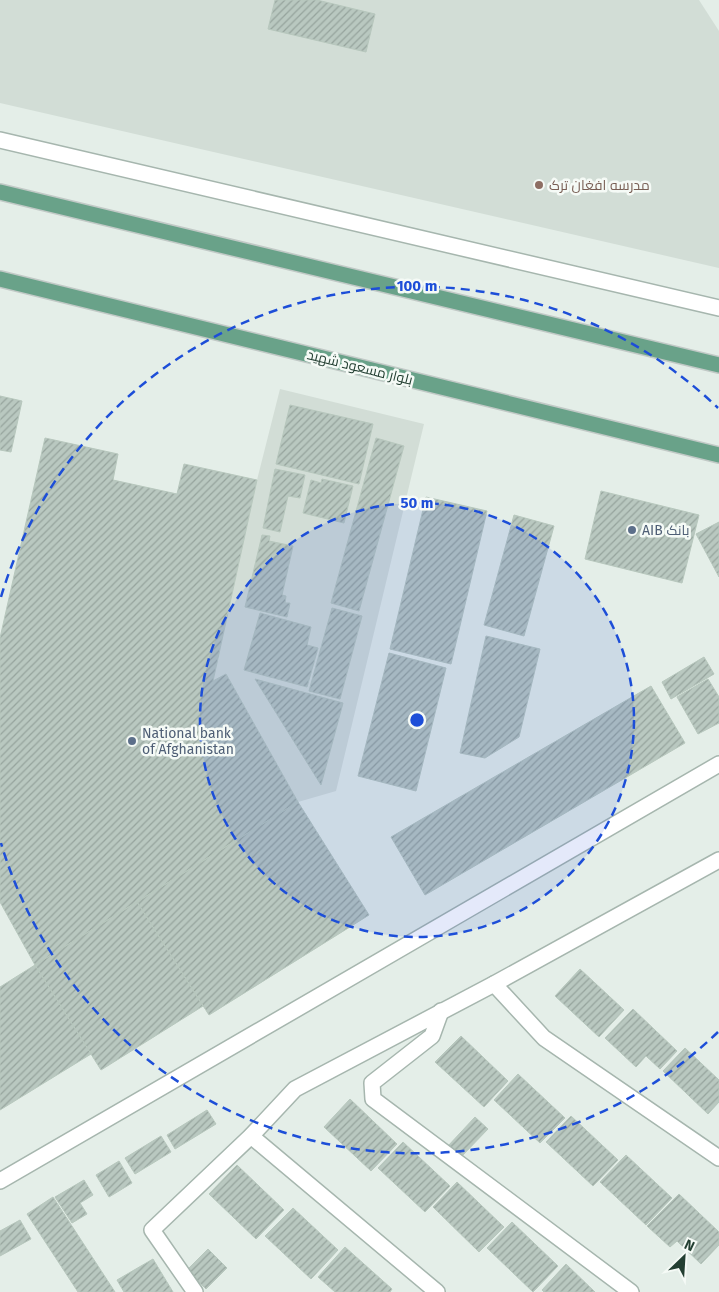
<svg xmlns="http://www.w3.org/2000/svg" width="719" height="1292" viewBox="0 0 719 1292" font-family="'Fira Sans',Cairo,sans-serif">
	<defs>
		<pattern id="building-hatch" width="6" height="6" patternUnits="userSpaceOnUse" patternTransform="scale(1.25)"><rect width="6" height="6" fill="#b9c8c0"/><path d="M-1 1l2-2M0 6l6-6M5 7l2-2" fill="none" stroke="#96a49d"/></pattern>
	</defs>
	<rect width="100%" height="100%" fill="#e4eee8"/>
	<!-- built -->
	<g fill="#d2ddd6">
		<path d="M0 0H699L719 31V268L0 103Z"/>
		<path d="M280 389 424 424 336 791 298 802 226 674 213 681 257 480Z"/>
	</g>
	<!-- building -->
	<g fill="url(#building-hatch)" stroke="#b7c7bd">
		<path d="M275 0H317L375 14 366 52 268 29Z"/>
		<path d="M0 396 22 401 11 452 0 450Z"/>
		<path d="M290 405 373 424 359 484 276 464Z"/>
		<path d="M45 438 118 454 113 480 177 494 184 464 257 480 213 681 226 674 298 802 35 965 0 902V638Z"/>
		<path d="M376 438 404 446 359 611 331 603Z"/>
		<path d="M275 469 305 475 300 498 288 496 280 532 263 528Z"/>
		<path d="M322 479 353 486 344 523 303 513 311 480 321 483Z"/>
		<path d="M601 491 699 515 682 583 585 559Z"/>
		<path d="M426 497 487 511 451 664 390 649Z"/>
		<path d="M514 515 554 526 524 636 484 625Z"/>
		<path d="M719 522V577L696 534Z"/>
		<path d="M262 535 270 536 269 541 293 546 282 595 286 596 285 603H290L287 617 245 607Z"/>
		<path d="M332 608 362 616 340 699 309 691Z"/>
		<path d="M260 613 311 627 307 645 318 648 307 687 244 670Z"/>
		<path d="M486 636 540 649 519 737 485 758 460 753Z"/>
		<path d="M389 653 446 668 416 791 358 776Z"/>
		<path d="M704 657 714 674 671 699 662 682Z"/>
		<path d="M255 679 343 703 321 785Z"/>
		<path d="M708 679 719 697V723L698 734 677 697Z"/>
		<path d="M651 686 685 743 425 895 391 837Z"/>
		<path d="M298 802 369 915 209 1015 137 902Z"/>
		<path d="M137 902 203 1006 101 1070 35 965Z"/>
		<path d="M35 965 91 1054 0 1110V987Z"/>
		<path d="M580 969 624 1010 599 1037 555 996Z"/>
		<path d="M633 1009 677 1051 660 1069 646 1056 636 1067 605 1038Z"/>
		<path d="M461 1036 508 1081 484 1107 435 1062Z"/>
		<path d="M685 1048 719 1080V1102L708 1114 663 1071Z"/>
		<path d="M518 1074 565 1118 540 1143 494 1100Z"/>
		<path d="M350 1099 397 1144 371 1171 324 1127Z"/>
		<path d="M207 1110 216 1124 175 1149 167 1135Z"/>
		<path d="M571 1116 618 1160 593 1186 546 1142Z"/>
		<path d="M475 1117 488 1129 460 1158 448 1146Z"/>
		<path d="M161 1136 171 1152 135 1174 125 1158Z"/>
		<path d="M403 1142 450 1186 425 1212 378 1168Z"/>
		<path d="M626 1155 672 1198 646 1225 600 1182Z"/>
		<path d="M119 1161 132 1183 109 1197 96 1175Z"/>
		<path d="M237 1165 284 1210 256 1239 209 1194Z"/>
		<path d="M84 1180 93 1195 80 1203 87 1214 72 1223 55 1197Z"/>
		<path d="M457 1182 504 1227 479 1252 433 1207Z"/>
		<path d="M679 1194 719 1232V1245L701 1264 677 1241 670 1247 647 1226Z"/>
		<path d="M53 1197 115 1292H78L27 1214Z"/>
		<path d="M293 1208 338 1250 311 1279 265 1236Z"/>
		<path d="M20 1220 31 1239 0 1256V1231Z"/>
		<path d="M512 1222 558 1266 533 1292 487 1248Z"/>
		<path d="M345 1247 392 1289 390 1292H335L318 1277Z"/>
		<path d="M208 1249 227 1268 206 1289 187 1270Z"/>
		<path d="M153 1259 173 1292H124L117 1280Z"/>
		<path d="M566 1264 595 1292H544L542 1290Z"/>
	</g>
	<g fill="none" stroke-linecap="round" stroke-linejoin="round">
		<!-- service casing -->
		<g stroke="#a6b6ae" stroke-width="18">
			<path id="service" d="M0 140 719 308"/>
		</g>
		<!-- minor casing -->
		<g stroke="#a6b6ae" stroke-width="18">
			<g id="minor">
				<path d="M494 984 544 1038 719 1158"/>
				<path d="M441 1011 432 1036 372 1083 373 1099 631 1292"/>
				<path d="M251 1136 437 1292"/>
				<path d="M0 1181 719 764"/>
				<path d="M195 1292 152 1230 251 1136 295 1089 494 984 719 860"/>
			</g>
		</g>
		<!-- primary casing -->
		<g stroke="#c1c9c6" stroke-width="18">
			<g id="primary">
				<path d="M0 192 719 365"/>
				<path d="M0 279 719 455"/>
			</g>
		</g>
		<!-- service -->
		<use href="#service" stroke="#fff" stroke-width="15"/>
		<!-- minor -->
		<use href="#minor" stroke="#fff" stroke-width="15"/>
		<!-- primary -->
		<use href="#primary" stroke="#69a289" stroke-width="15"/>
	</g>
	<!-- distance rings -->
	<circle cx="417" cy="720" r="217" fill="#1d4ed8" fill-opacity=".12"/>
	<g fill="none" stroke="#1d4ed8" stroke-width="2.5" stroke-dasharray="9 6">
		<circle cx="417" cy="720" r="217"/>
		<path d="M718 1032A434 434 0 0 1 1 843M1 597A434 434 0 0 1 718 408"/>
	</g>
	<!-- markers -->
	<circle fill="#8d6e63" stroke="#f5faf6" stroke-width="2" cx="539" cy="185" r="5"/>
	<g fill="#5c6f8a" stroke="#f5faf6" stroke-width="2">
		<circle cx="632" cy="530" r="5"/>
		<circle cx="132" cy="741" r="5"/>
	</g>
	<g text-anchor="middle" stroke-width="5" stroke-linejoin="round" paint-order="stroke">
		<!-- education labels -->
		<g font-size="14" fill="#785e54" stroke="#f5faf6" text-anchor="start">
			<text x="549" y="190">مدرسه افغان ترک</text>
		</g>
		<!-- street labels -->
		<g font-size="14" fill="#233f32" stroke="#f5faf6">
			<text transform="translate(360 367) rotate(14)" y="5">بلوار مسعود شهید</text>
		</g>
		<!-- service labels -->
		<g font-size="14" fill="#4e5e75" stroke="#f5faf6" text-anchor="start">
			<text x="642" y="535">AIB بانک</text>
			<text x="142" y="738">National bank<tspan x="142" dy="16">of Afghanistan</tspan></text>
		</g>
	</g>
	<circle cx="417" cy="720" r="8" fill="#1d4ed8" stroke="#f5faf6" stroke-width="2.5"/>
	<g font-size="15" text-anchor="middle" font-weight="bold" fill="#1d4ed8" stroke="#f5faf6" stroke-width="5" stroke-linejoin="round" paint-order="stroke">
		<text x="417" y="291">100 m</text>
		<text x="417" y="508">50 m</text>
	</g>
	<!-- north arrow -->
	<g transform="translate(684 1257) rotate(25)" stroke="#f5faf6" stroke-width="4" paint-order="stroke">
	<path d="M0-4L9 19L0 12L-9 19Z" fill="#233f32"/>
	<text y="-8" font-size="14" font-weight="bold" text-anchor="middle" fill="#233f32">N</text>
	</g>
</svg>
